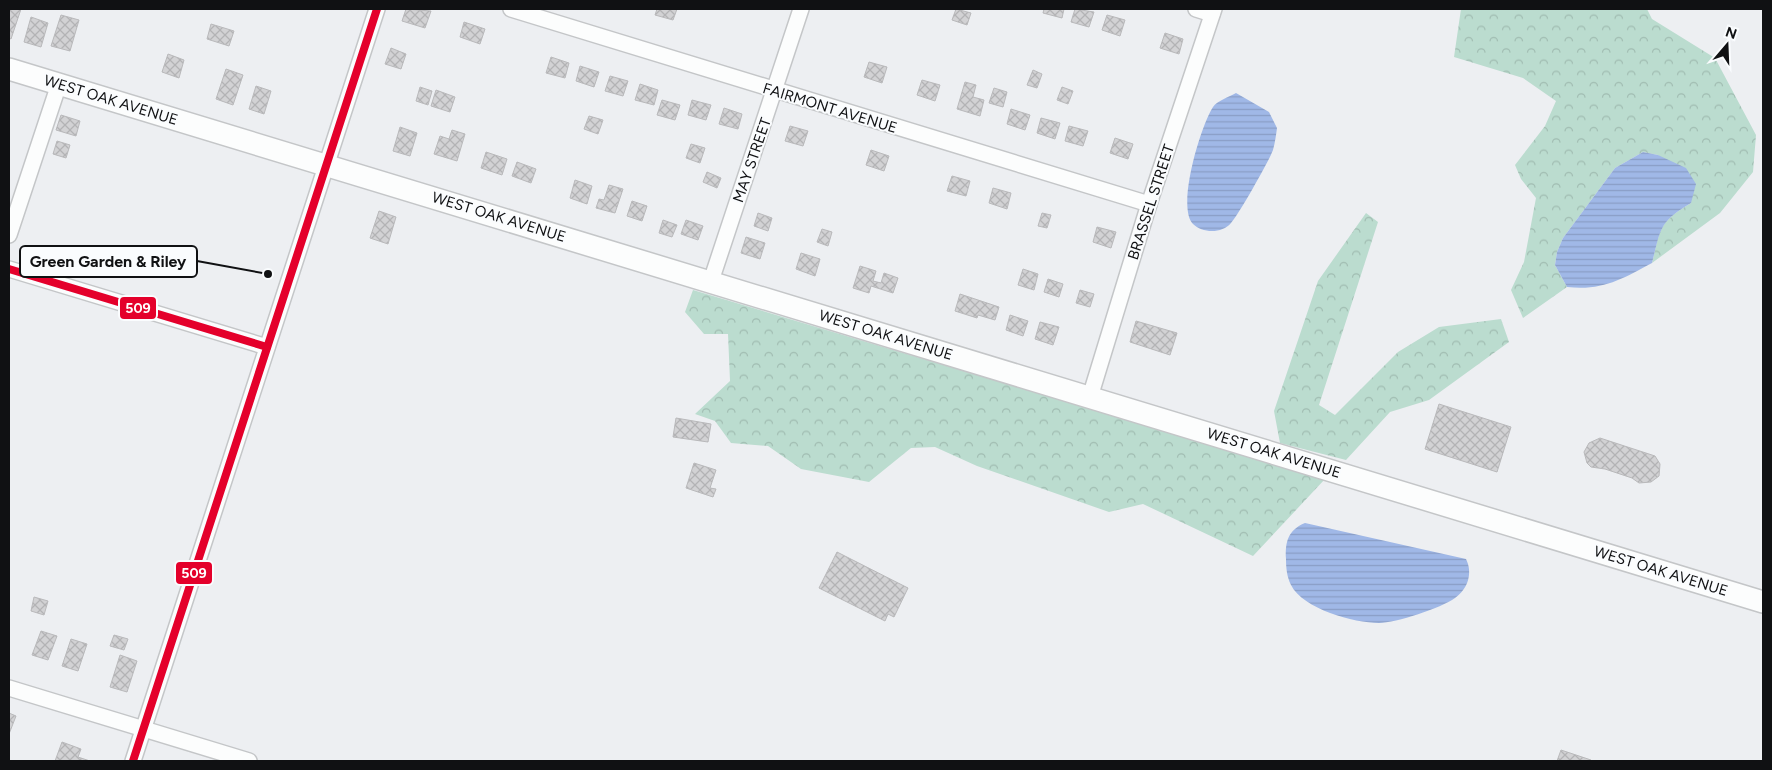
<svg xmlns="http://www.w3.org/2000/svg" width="1772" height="770" viewBox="0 0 1772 770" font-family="Figtree,sans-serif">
	<defs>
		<pattern id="forest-crowns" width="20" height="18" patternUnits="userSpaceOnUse" patternTransform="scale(1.25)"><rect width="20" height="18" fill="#bbdccf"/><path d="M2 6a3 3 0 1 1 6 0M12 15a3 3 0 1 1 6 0" fill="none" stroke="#a0bcb1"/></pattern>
		<pattern id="water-rules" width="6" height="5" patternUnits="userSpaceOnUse" patternTransform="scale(1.25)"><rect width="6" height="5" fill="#a0b8e7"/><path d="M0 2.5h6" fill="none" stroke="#899dc5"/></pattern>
		<pattern id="building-cross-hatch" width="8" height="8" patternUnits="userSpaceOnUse" patternTransform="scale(1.25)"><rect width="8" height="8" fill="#d2d2d4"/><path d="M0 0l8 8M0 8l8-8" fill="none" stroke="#b3b3b5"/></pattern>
	</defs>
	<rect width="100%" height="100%" fill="#edeff2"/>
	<!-- forest -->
	<g fill="url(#forest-crowns)">
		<path d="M1461 9H1647L1652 19 1715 58 1756 135 1753 172 1720 213 1652 263C1661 227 1659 222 1691 203L1658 155 1643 152 1615 168 1563 238 1557 252 1555 265 1567 287 1523 318 1511 290 1524 262 1536 198 1521 179 1515 165 1545 126 1556 101 1523 78 1454 57Z"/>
		<path d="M1366 213 1378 222 1319 405 1335 415 1398 352 1439 327 1501 319 1509 342 1429 400 1390 412 1346 460 1280 443 1274 411 1318 281Z"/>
		<path d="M693 290 1325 479 1253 556 1143 504 1109 512 977 466 935 447 911 448 869 482 801 469 768 446 731 443 715 421 695 414 730 381 728 334H704L685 312Z"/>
	</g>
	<!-- water -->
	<g fill="url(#water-rules)">
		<path d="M1236 93 1269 112 1277 128C1276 135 1275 143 1273 150 1269 161 1239 214 1231 223 1222 234 1202 233 1193 224 1176 207 1201 125 1213 107 1217 101 1229 97 1236 93Z"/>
		<path d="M1643 152 1658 155 1686 168 1696 184 1691 203C1659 222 1661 228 1652 263 1622 279 1603 291 1567 287L1555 265 1557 252 1563 238 1615 168Z"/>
		<path d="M1305 523 1466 559C1473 573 1468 589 1455 598 1441 608 1396 623 1379 623 1354 623 1303 609 1291 585 1287 577 1286 568 1286 559 1285 542 1288 530 1305 523Z"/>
	</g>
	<!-- building -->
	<g fill="url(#building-cross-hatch)" stroke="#b9b9bb">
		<path d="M9 9H21L11 39 9 38Z"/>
		<path d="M406 9 431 11 425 28 402 21Z"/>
		<path d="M657 9H677L673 20 655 15Z"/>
		<path d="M956 9 971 13 967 25 952 20Z"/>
		<path d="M1044 9H1064L1062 18 1043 13Z"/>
		<path d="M1075 9 1094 12 1089 27 1071 22Z"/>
		<path d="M61 15 79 20 70 51 51 46Z"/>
		<path d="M1107 15 1125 20 1120 36 1102 30Z"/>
		<path d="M31 17 48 23 41 47 24 42Z"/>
		<path d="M464 22 485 29 480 44 460 37Z"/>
		<path d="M211 24 234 31 229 46 207 39Z"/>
		<path d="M1165 33 1183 39 1179 54 1160 48Z"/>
		<path d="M391 48 406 54 401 69 385 64Z"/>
		<path d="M168 54 184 60 179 78 162 72Z"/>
		<path d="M551 57 569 63 565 78 546 73Z"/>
		<path d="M869 62 887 67 882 83 864 77Z"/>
		<path d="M580 66 599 72 594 87 576 81Z"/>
		<path d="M226 69 243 75 233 105 216 99Z"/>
		<path d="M1033 70 1042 74 1037 88 1027 85Z"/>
		<path d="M610 76 628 81 623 96 605 91Z"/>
		<path d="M922 80 940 85 935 101 917 95Z"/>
		<path d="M965 82 976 85 973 97 984 100 980 116 957 109Z"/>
		<path d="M640 84 658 90 654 105 635 100Z"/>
		<path d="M256 86 271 91 264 114 249 109Z"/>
		<path d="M420 87 432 91 428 105 416 101Z"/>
		<path d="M1062 87 1073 91 1068 104 1057 100Z"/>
		<path d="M994 88 1007 92 1003 107 989 103Z"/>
		<path d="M436 90 455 97 450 112 431 106Z"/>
		<path d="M662 100 680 105 675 120 657 115Z"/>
		<path d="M692 100 711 105 706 120 688 115Z"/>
		<path d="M724 108 742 114 738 129 719 124Z"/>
		<path d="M1011 109 1030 115 1025 130 1007 124Z"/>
		<path d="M61 115 80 121 76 136 56 130Z"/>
		<path d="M589 116 603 120 598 134 584 129Z"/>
		<path d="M1041 118 1060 123 1055 139 1037 133Z"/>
		<path d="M790 126 808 131 803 146 785 141Z"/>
		<path d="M1069 126 1088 131 1083 146 1065 141Z"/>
		<path d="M400 127 417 133 410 156 393 151Z"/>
		<path d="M452 130 465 134 457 161 434 154 440 136 449 139Z"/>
		<path d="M1115 138 1133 144 1128 159 1110 153Z"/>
		<path d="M57 141 70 145 66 158 53 154Z"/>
		<path d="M691 144 705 148 700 163 686 158Z"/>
		<path d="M871 150 889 156 884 171 866 165Z"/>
		<path d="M486 152 507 159 502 175 481 168Z"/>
		<path d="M517 162 536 169 531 183 512 176Z"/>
		<path d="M707 172 721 178 717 188 703 182Z"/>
		<path d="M952 176 970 181 966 196 947 191Z"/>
		<path d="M575 180 592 186 587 204 570 198Z"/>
		<path d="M609 185 623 189 615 213 596 208 599 199 604 200Z"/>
		<path d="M993 188 1011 193 1007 209 989 203Z"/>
		<path d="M632 201 647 206 642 221 627 216Z"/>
		<path d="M379 211 396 217 388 244 370 238Z"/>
		<path d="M758 213 772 218 768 231 754 226Z"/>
		<path d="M1042 213 1051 215 1047 228 1038 226Z"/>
		<path d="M663 220 677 225 672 237 659 233Z"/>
		<path d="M686 220 703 226 698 240 681 234Z"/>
		<path d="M1097 227 1116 232 1111 248 1093 242Z"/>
		<path d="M822 229 832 232 828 246 817 242Z"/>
		<path d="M746 237 765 243 760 259 741 253Z"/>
		<path d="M801 253 820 259 815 276 796 269Z"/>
		<path d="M860 266 876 271 873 281 881 283 884 273 898 278 893 293 871 286 869 293 853 288Z"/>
		<path d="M1023 269 1038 274 1034 290 1018 285Z"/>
		<path d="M1048 279 1063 284 1059 297 1044 292Z"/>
		<path d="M1080 290 1094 294 1090 307 1076 303Z"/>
		<path d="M960 294 999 307 995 320 978 315 977 318 955 311Z"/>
		<path d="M1010 315 1028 321 1023 336 1006 330Z"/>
		<path d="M1136 321 1177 333 1170 355 1130 342Z"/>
		<path d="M1040 322 1059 327 1053 345 1035 339Z"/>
		<path d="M1439 404 1511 427 1497 472 1425 449Z"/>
		<path d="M676 418 711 424 708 442 673 437Z"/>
		<path d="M1600 438 1655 456 1660 464 1659 476 1651 482 1639 483 1632 478 1605 469 1591 467 1587 463 1584 452 1589 443Z"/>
		<path d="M694 463 716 470 710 488 716 489 713 497 686 488Z"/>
		<path d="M837 552 908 588 894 617 888 614 885 621 819 588Z"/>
		<path d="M34 597 48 601 44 615 31 611Z"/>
		<path d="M41 631 57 636 48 660 32 655Z"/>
		<path d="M114 635 128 639 124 650 110 646Z"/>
		<path d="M71 639 87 644 78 671 62 666Z"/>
		<path d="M120 655 137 661 127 692 110 687Z"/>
		<path d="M9 713 16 716 9 734Z"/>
		<path d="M62 742 81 749 78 757 90 761H55Z"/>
		<path d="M1561 750 1591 760V761H1557Z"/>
	</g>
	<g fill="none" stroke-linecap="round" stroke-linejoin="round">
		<!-- street casing -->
		<g stroke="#c4c6c8" stroke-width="18">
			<g id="street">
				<path d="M511 9 1149 204"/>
				<path d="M1196 9 1212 14"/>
				<path d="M9 235 59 84"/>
				<path d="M9 269 267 347"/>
				<path d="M711 281 801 9"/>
				<path d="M1090 397 1149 204 1214 9"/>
				<path d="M9 688 249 761"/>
				<path d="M133 761 377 9"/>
			</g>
		</g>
		<!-- secondary casing -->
		<g stroke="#c4c6c8" stroke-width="24">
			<path id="secondary" d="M9 69 1763 602"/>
		</g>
		<!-- street -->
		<use href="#street" stroke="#fcfdfd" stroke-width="15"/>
		<!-- secondary -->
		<use href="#secondary" stroke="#fcfdfd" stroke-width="21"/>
		<!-- bus-1 casing -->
		<g stroke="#fafcfe" stroke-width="11">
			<g id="bus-1">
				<path d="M9 269 267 347"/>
				<path d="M133 761 377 9"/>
			</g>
		</g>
		<!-- bus-1 -->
		<use href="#bus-1" stroke="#e4002b" stroke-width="8"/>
	</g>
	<g text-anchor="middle" stroke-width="4" stroke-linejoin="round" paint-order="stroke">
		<!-- street labels -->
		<g font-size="15" fill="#101113" stroke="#fafcfe">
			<text transform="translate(111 100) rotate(17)" y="5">WEST OAK AVENUE</text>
			<text transform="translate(830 108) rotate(17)" y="5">FAIRMONT AVENUE</text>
			<text transform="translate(752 160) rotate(-71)" y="5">MAY STREET</text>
			<text transform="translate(1151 202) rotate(-72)" y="5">BRASSEL STREET</text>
			<text transform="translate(499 217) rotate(17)" y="5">WEST OAK AVENUE</text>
			<text transform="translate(886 335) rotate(17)" y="5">WEST OAK AVENUE</text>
			<text transform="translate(1274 453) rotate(17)" y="5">WEST OAK AVENUE</text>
			<text transform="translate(1661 571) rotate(17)" y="5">WEST OAK AVENUE</text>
		</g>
	</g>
	<!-- callouts -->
	<path fill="none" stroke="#101113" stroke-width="2" d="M268 274L197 261"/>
	<circle fill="#101113" stroke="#fafcfe" stroke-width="2" cx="268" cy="274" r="5"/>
	<rect fill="#fafcfe" stroke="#101113" stroke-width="2" x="20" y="246" width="177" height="31" rx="5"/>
	<g font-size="16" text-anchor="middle" font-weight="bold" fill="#101113">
		<text x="108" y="267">Green Garden &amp; Riley</text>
	</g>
	<g stroke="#fafcfe" stroke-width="2">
		<rect x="119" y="296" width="38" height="24" rx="5" fill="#e4002b"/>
		<rect x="175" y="561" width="38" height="24" rx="5" fill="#e4002b"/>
	</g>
	<g font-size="14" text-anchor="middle" font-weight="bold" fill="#fff">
		<text x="138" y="313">509</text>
		<text x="194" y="578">509</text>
	</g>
	<!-- border -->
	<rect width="1772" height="770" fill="none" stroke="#101113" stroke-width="20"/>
	<!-- north arrow -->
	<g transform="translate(1727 45) rotate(19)" stroke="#fafcfe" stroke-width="4" paint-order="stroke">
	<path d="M0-4L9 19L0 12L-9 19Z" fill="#101113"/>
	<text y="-8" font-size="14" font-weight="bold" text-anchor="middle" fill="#101113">N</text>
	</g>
</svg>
